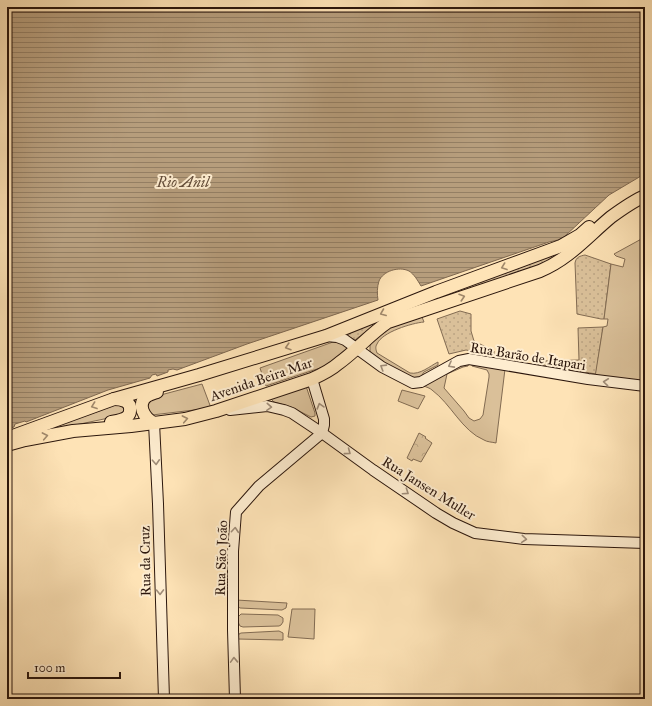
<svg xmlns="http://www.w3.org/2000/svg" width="652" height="706" viewBox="0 0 652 706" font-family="'IM FELL Great Primer',serif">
	<defs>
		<pattern id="grass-dots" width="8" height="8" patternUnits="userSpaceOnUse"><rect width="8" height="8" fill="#dac099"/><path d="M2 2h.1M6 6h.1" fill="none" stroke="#bba483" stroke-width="1.8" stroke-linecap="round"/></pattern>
		<pattern id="forest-crowns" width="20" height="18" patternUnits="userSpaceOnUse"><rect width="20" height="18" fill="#dac099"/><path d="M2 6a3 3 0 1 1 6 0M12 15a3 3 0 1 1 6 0" fill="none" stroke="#bba483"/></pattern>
		<pattern id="water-rules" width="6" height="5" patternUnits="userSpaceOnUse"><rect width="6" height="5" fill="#b69d7c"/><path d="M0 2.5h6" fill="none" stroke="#947f64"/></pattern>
	</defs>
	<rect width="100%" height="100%" fill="#fee3b6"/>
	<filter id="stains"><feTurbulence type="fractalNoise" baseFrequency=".005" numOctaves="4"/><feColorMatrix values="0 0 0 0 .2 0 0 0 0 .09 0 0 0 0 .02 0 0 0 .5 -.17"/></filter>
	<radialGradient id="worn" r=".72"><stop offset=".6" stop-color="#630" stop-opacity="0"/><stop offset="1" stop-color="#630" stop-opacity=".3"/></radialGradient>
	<!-- grass -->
	<g fill="url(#grass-dots)" stroke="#826b52">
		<path d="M566 246 557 256 537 266 398 314Z"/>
		<path d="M585 255 611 264 604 319H601L577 314 575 263C576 257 580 256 585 255Z"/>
		<path d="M460 311 471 314V331L474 341 494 351V355L466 350 449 354 437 319Z"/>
		<path d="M372 323 373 326 355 340 346 335Z"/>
		<path d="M603 327 596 374 537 364 539 361 579 360 578 328Z"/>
	</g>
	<!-- forest -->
	<path fill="url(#forest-crowns)" stroke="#826b52" d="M419 433 426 437 425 438 432 443 421 462 413 459 412 461 407 458Z"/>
	<!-- park -->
	<g fill="#dac099" stroke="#826b52">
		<path d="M645 237V382L595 377 603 327 607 326 608 319H604L611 264 623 267 625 259 616 256 614 254Z"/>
		<path d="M422 317 424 322C412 323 382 332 377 344 375 347 376 350 377 353L410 373C420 375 430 366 438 362V365L424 372 420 378 415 380 373 357 370 352V346L372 341 383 330Z"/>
		<path d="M333 342H340L349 348 332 364 266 386 260 368Z"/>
		<path d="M469 363 468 366 463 367 447 374 444 388 464 411 469 418 474 421 480 419 483 415 489 377V374L487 370 472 366V364L505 369 496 443C492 442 487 442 484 440 462 431 451 404 432 390 430 388 426 387 424 386L454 366Z"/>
		<path d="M202 384 211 408 152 415 148 410V400L153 397Z"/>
		<path d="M306 386 315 413V416L311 417 291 407 274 402 271 399Z"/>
		<path d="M402 390 425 396 418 409 398 401Z"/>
		<path d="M118 404 125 407V412L121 415 104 419 37 433Z"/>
		<path d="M236 600 287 603 286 608 282 610 240 608 237 606Z"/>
		<path d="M292 609H315L314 639 288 637Z"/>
		<path d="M241 614 278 615 283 618V622L281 625 279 626 243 627 240 626 237 620 238 617Z"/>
		<path d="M279 631 283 633V640L237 639 239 634 241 633Z"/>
	</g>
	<!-- water -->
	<path fill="url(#water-rules)" stroke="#7e674f" d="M7 7H645V175L641 176 609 195 564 237 558 240 549 242 421 286C418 281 414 274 409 271 399 266 383 271 379 281 377 287 377 294 378 300L247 344 177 370 173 369 168 370V372L157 376 156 374 152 375 150 378 108 390 26 422 25 421 15 424 14 427 7 429Z"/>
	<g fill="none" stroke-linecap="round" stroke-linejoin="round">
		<!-- secondary casing -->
		<g stroke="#2b160c" stroke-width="12">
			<g id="secondary">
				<path d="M326 336 337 337 345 340 382 367 413 383 421 382 459 361 469 359 588 379 645 386"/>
				<path d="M312 379 324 419V425L322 433"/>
				<path d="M230 410 267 406 284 410 292 413 322 433 373 470 436 513 453 523 475 533 524 539 645 543"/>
				<path d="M154 423 158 504 164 699"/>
				<path d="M235 699 233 630V551L236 512 259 486 322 433"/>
			</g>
		</g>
		<!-- primary casing -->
		<g stroke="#2b160c" stroke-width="14">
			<g id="primary">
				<path d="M111 422C116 421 123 420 127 417 129 415 130 413 130 411 132 401 121 399 114 399"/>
				<path d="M154 423C144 418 136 404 147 396 150 394 154 393 157 392"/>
				<path d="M10 437 114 399 199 375 326 336 436 292 561 246 580 235 589 227"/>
				<path d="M7 445 25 440 73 431 131 426 185 419 216 411 312 379C321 375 331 370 339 363 356 351 370 334 388 322L540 271C569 259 587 237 611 217 622 209 633 201 645 196"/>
			</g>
		</g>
		<!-- secondary -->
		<use href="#secondary" stroke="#feedd0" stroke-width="10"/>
		<!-- primary -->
		<use href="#primary" stroke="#fee3b6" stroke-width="12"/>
	</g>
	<!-- one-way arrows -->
	<defs><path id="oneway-chevron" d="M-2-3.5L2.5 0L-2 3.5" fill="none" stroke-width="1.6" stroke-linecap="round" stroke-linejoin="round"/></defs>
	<g stroke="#9f876a">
		<use href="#oneway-chevron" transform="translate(504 267) rotate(160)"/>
		<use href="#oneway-chevron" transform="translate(462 297) rotate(-18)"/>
		<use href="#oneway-chevron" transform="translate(383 313) rotate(158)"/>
		<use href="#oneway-chevron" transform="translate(288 347) rotate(163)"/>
		<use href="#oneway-chevron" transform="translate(94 406) rotate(160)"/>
		<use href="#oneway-chevron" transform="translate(185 419) rotate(-11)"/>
		<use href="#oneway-chevron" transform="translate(45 436) rotate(-11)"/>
	</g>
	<g stroke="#9f8c78">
		<use href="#oneway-chevron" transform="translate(451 365) rotate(152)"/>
		<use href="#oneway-chevron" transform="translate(383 367) rotate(-148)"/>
		<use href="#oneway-chevron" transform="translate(606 382) rotate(-174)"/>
		<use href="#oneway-chevron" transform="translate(320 406) rotate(-106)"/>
		<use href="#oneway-chevron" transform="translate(269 407) rotate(4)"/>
		<use href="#oneway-chevron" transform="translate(348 452) rotate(37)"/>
		<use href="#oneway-chevron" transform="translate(156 462) rotate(87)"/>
		<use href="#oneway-chevron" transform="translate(406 492) rotate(34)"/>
		<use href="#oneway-chevron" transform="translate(235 530) rotate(-85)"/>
		<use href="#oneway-chevron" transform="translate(524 539) rotate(5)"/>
		<use href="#oneway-chevron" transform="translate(160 592) rotate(89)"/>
		<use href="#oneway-chevron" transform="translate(234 660) rotate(-92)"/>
	</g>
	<g text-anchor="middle" stroke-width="4" stroke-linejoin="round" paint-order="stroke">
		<!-- street labels -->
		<g font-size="14" fill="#2b160c" stroke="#feedd0">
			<text transform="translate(528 356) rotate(9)" y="5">Rua Barão de Itapari</text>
			<text transform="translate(261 379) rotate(-19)" y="5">Avenida Beira Mar</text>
			<text transform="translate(429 488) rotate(32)" y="5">Rua Jansen Muller</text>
			<text transform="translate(221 558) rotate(-88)" y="5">Rua São João</text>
			<text transform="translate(145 561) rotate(-91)" y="5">Rua da Cruz</text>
		</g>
		<!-- water labels -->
		<g font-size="15" font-style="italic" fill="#634c39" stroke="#feedd0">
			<text x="183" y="187">Rio Anil</text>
		</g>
	</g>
	<!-- margin -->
	<rect width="652" height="706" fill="none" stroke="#fee3b6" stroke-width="24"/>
	<rect x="8" y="8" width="636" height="690" fill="none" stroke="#2b160c" stroke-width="2"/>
	<rect x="12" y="12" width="628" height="682" fill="none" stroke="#2b160c"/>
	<!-- scale -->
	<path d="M28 672v6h92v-6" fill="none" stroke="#2b160c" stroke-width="2"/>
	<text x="34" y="672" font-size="12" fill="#2b160c" stroke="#feedd0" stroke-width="3" paint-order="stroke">100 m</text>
	<rect width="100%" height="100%" filter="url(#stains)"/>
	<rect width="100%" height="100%" fill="url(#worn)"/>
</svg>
